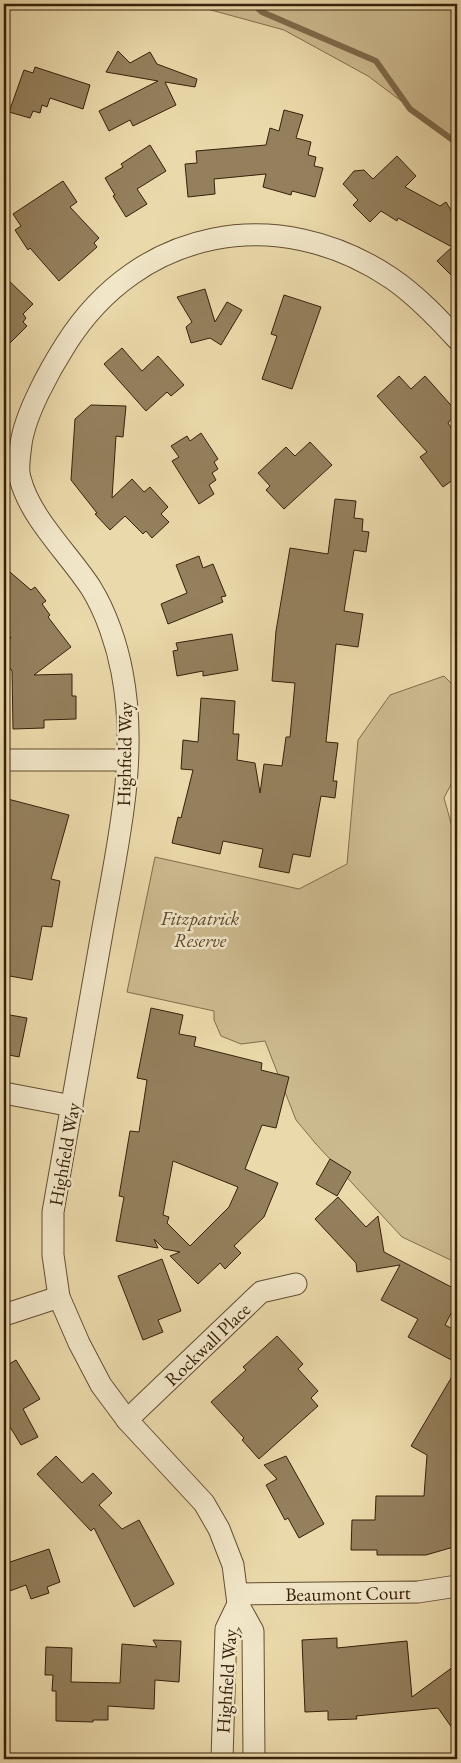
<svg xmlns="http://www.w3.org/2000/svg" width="461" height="1763" viewBox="0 0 461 1763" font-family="'EB Garamond',serif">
	<rect width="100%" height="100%" fill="#ead9aa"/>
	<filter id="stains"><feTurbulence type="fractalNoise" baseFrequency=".004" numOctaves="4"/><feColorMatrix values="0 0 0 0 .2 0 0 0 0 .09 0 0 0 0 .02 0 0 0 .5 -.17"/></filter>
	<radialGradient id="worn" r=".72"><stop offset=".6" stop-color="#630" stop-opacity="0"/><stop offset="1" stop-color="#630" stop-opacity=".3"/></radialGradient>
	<!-- green -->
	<g fill="#ccba8f" stroke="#826d4c">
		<path d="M4 4H457V143L368 76 284 30 200 7 4 6Z"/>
		<path d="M444 676 457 689V773L444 798 453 830 457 825V1263L402 1237 316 1144 296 1120 265 1041 241 1044 221 1036 214 1020V1011L127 992 155 857 299 889 347 864 358 740 390 695Z"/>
	</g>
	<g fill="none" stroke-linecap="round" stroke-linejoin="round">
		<!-- stream -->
		<path stroke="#7e694a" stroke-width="6" d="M253 4 262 12 376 61 410 109 457 143"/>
	</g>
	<!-- building -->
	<g fill="#94805d" stroke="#37200a" fill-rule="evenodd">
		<path d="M118 51 130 63 150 52 157 64 197 79 195 87 165 82 176 105 133 126 130 120 109 131 99 111 158 81 106 72Z"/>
		<path d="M35 67 90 85 83 109 50 98 47 107 42 105 40 113 33 111 30 118 9 112 24 70 33 73Z"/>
		<path d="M284 110 303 115 296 138 311 142 308 155 316 157 314 166 323 168 315 197 292 191 291 195 263 187 266 174 214 179 215 194 188 197 185 164 197 163 196 151 266 145 270 128 279 131Z"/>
		<path d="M150 145 166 171 137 189 147 204 126 217 113 196 115 195 105 178 123 167 121 164Z"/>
		<path d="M397 156 416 176 405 187 440 206 446 202 457 220V281L437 261 452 247 398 218 397 221 381 211 370 222 353 205 358 200 343 184 354 171 364 170 373 179Z"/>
		<path d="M63 181 77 202 70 207 99 238 94 243 97 247 59 281 30 248 28 250 15 230 21 226 13 214Z"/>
		<path d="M4 276 33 304 23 314 26 318 23 322 27 326 4 349Z"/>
		<path d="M205 289 215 322 227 302 242 310 221 345 210 338 191 343 186 327 192 322 177 297Z"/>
		<path d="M284 295 321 307 292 389 262 379 277 336 271 334Z"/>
		<path d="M122 348 142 371 158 356 184 385 171 396 167 392 146 411 104 364Z"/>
		<path d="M399 376 411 389 425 376 457 412 448 423 457 436V477L443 487 420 457 427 452 377 396Z"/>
		<path d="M91 405 126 406 123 437 116 436 112 498 132 479 144 492 150 487 168 507 161 514 169 522 152 538 146 531 143 534 125 516 110 530 95 514 97 513 71 480 75 419Z"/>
		<path d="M201 433 218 459 214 462 218 469 212 473 216 480 209 485 214 494 199 504 172 461 179 457 171 446 187 436 190 441Z"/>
		<path d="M310 442 332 465 284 509 266 490 270 486 258 473 286 447 295 456Z"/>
		<path d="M335 499 356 501 354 518 363 519 362 531 369 532 366 552 354 550 344 611 363 614 358 647 336 644 326 742 338 743 333 781H337L335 798 321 796 310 857 293 854 289 873 259 867 263 849 223 841 220 854 172 843 178 817 181 818 193 770 181 769 183 740 198 742 201 698 235 701 233 734H239L237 760 255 763 260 793 264 764 282 766 286 737H290L295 683 272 681 276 631 290 548 328 554Z"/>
		<path d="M199 556 203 568 213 564 226 596 221 597 223 602 168 624 161 604 187 593 176 565Z"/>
		<path d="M4 567 31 590 35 587 46 601 42 604 50 615 48 617 71 647 34 675 72 674V696H76V719L44 720V728L13 729 12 671 4 660V644L11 638 4 628Z"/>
		<path d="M232 634 238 670 203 676V671L177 676 173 651 178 650 176 643Z"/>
		<path d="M4 798 69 815 51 879 60 881 52 927 42 926 32 980 4 975Z"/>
		<path d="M151 1008 183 1015 179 1034 196 1037 194 1046 262 1063 261 1070 289 1077 276 1128 262 1125 245 1169 278 1183 264 1217 234 1246 241 1253 225 1269 220 1263 198 1284 170 1256 180 1252 164 1249 154 1239 158 1248 116 1241 124 1197 119 1196 130 1131 139 1132 147 1080 137 1078ZM173 1161 238 1187 229 1207 190 1246 167 1223 169 1217 163 1215Z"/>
		<path d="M4 1014 27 1018 19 1057 4 1054Z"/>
		<path d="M330 1159 351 1172 337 1196 316 1184Z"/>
		<path d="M338 1197 366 1227 378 1216 384 1252 457 1290V1302L445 1325 457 1331V1363L408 1337 418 1319 381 1300 400 1265 357 1272 356 1263 315 1219Z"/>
		<path d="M162 1259 181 1311 158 1320 163 1332 143 1340 118 1276Z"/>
		<path d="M277 1336 303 1364 298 1369 318 1391 311 1398 318 1406 259 1459 242 1440 244 1438 211 1402 246 1370 243 1367Z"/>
		<path d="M16 1360 40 1399 23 1409 38 1437 21 1445 4 1417V1367Z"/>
		<path d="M457 1368V1546L426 1555H377V1550H351L352 1520H375L376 1496H424L427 1455 411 1446Z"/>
		<path d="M56 1456 82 1483 93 1473 112 1493 99 1505 122 1529 139 1520 174 1584 134 1607 94 1528 91 1531 37 1474Z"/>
		<path d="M286 1456 324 1524 299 1538 288 1518 285 1520 266 1485 277 1479 264 1465Z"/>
		<path d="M49 1549 60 1582 47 1587 49 1593 31 1599 26 1585 7 1592 4 1580V1564Z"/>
		<path d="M337 1638V1648L407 1641 412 1697 457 1664V1735L438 1708 356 1716 357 1719 328 1720V1711L305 1712 302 1640Z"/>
		<path d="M153 1640 181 1641 179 1682 155 1680 154 1709 108 1706V1720H93V1722L56 1721V1691H52L53 1675H45L46 1647 72 1648 71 1682 120 1683 122 1644 157 1647Z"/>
	</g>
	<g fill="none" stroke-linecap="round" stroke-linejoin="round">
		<!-- street casing -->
		<g stroke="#644e32" stroke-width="23">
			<g id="street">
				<path d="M4 760H127"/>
				<path d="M4 1093 72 1106"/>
				<path d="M4 1315 59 1297"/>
				<path d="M127 1420 261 1292 296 1284"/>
				<path d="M238 1594 418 1592 457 1586"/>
				<path d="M222 1759 226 1629 238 1604"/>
				<path d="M254 1759 253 1631 238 1604 233 1565 219 1529 204 1503 127 1420 101 1385 79 1343 59 1297 53 1255V1212C70 1119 86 1026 102 933 117 847 139 759 122 672 117 645 106 612 91 588 69 554 30 518 20 478 17 469 20 454 21 444 25 414 50 369 66 344 139 228 278 202 391 278 416 295 437 317 457 339"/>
			</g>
		</g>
		<!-- street -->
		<use href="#street" stroke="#f1e6c8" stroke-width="21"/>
	</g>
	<g text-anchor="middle" stroke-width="5" stroke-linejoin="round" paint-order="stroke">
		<!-- street labels -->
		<g font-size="19" fill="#37200a" stroke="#f1e6c8">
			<text transform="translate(124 754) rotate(-89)" y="7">Highfield Way</text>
			<text transform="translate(64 1154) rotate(-80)" y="7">Highfield Way</text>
			<text transform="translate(207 1344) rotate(-44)" y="7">Rockwall Place</text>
			<text transform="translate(348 1593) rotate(-1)" y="7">Beaumont Court</text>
			<text transform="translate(226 1681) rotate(-86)" y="7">Highfield Way</text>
		</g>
		<!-- park labels -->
		<g font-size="19" font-style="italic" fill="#5c462b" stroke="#f1e6c8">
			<text x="200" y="925">Fitzpatrick<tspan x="200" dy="22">Reserve</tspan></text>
		</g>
	</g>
	<!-- margin -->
	<rect width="461" height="1763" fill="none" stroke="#ead9aa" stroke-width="20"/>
	<rect x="5" y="5" width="451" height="1753" fill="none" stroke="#37200a" stroke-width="2.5"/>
	<rect x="10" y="10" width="441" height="1743" fill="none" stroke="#37200a"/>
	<rect width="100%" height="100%" filter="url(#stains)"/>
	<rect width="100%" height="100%" fill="url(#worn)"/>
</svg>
